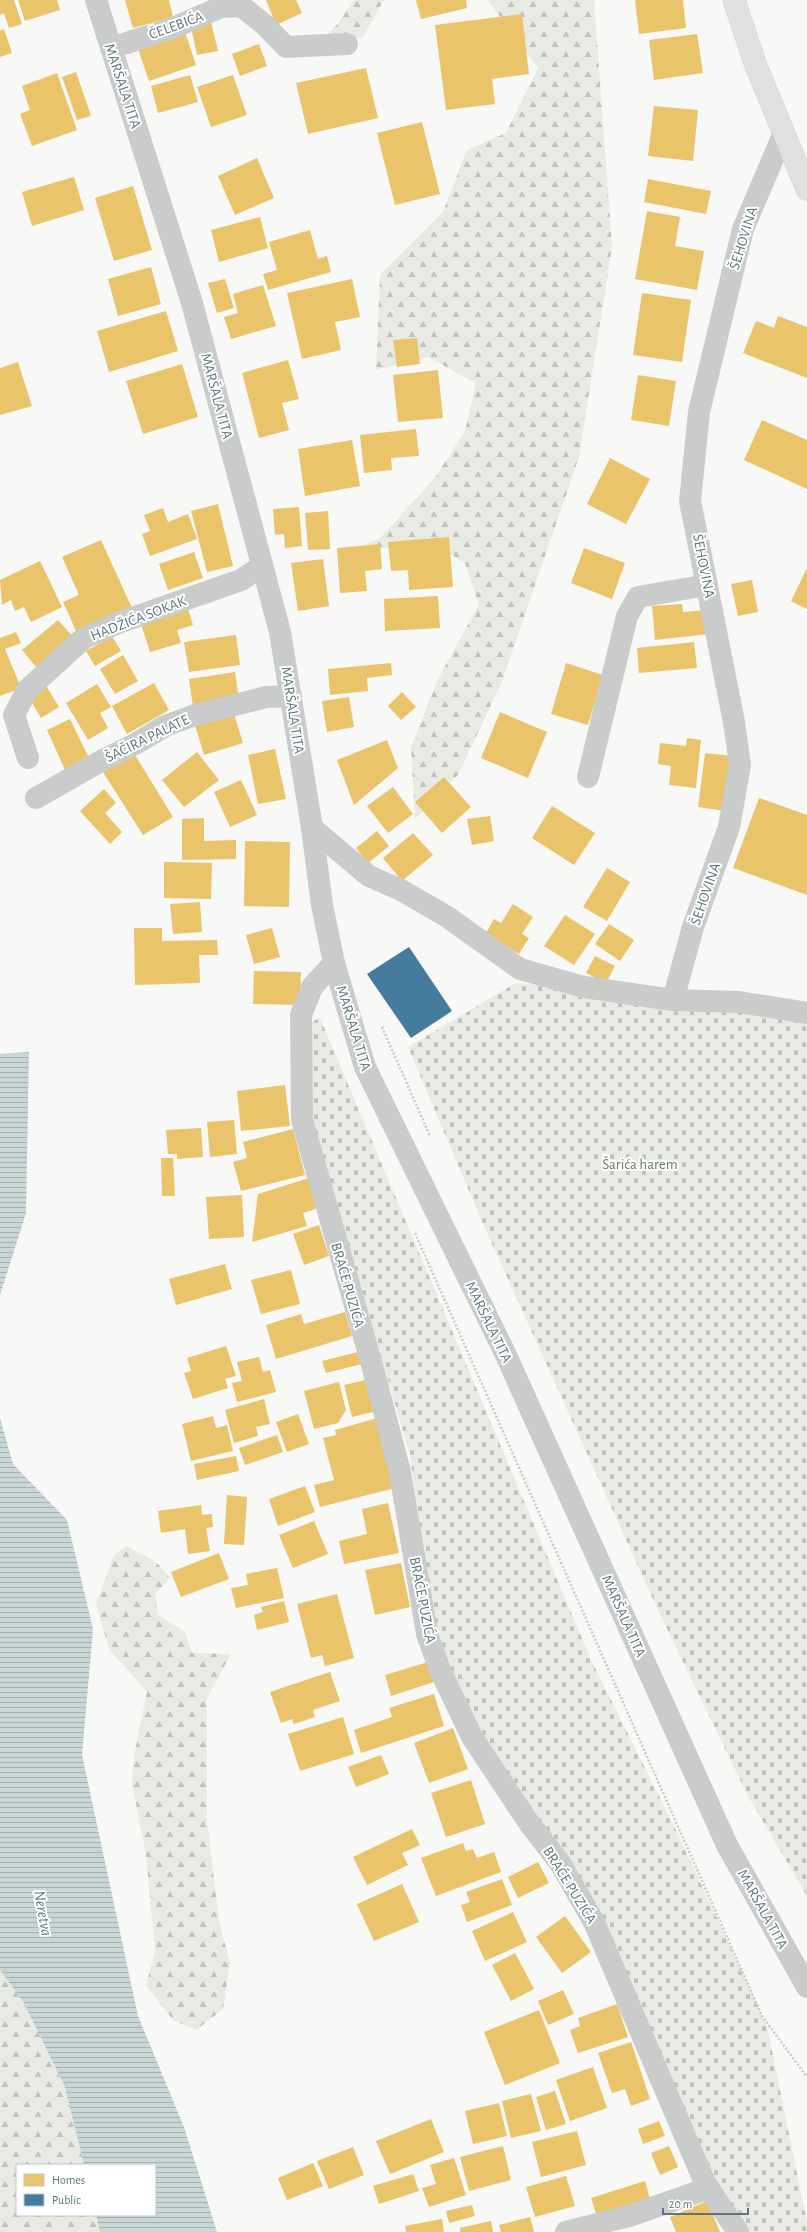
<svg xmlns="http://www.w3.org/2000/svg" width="807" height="2232" viewBox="0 0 807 2232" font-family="'Alegreya Sans',sans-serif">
	<defs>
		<pattern id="forest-firs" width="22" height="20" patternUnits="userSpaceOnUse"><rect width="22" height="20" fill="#e8eae4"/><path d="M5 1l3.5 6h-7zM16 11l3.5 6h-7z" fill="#bfc2be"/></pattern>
		<pattern id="cemetery-stones" width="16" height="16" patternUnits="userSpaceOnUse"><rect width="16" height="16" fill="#e8eae4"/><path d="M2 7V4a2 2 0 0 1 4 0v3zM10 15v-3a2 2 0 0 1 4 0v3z" fill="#bfc2be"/></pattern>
		<pattern id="water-rules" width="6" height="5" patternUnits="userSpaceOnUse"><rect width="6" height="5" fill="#c9d6d6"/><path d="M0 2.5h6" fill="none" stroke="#a6b2b3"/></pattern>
	</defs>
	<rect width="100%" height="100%" fill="#f8f8f7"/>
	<!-- forest -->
	<g fill="url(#forest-firs)">
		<path d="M354 0H384L363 37 322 41 339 22Z"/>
		<path d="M488 0H594L612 247 579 457 501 684 458 775 415 819 411 747 438 679 479 605 465 564 439 546 356 549 380 538 434 479 465 431 476 383 428 357 376 370 380 275 443 212 467 150 506 133 538 68Z"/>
		<path d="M127 1546 157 1563 170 1578 155 1594 158 1615 185 1632 192 1653 231 1654 207 1698V1820L219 1921 230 1963 223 2009 196 2030 173 2020 146 1985 155 1952 146 1854 132 1784 134 1756 147 1692 109 1649 96 1604 114 1555Z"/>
		<path d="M0 1970 24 2003 65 2087 84 2165H17V2215H96L100 2232H0Z"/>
	</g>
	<!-- cemetery -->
	<g fill="url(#cemetery-stones)">
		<path d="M516 983 584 987 807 1014V1896L748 1796 658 1610 484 1226 408 1047Z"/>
		<path d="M320 1018 591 1660 674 1826 767 2026 807 2222V2232H750L712 2179 615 1949 462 1702 435 1638 410 1455 321 1150 311 1131 305 1025Z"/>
	</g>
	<!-- water -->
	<g fill="url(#water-rules)">
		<path d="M29 1052 26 1213 0 1295V1054Z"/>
		<path d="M0 1418 13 1464 67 1520 93 1629 82 1755 138 2016 184 2127 217 2232H100L96 2215H155V2165H84L65 2087 24 2003 0 1970Z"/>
	</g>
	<!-- homes -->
	<g fill="#e9c46a">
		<path d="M0 0H14L22 24 9 28 4 13 0 15Z"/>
		<path d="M18 0H57L60 10 25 21Z"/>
		<path d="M125 0H169L173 17 133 28Z"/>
		<path d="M266 0H296L302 13 276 25Z"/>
		<path d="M416 0H466L467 8 421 19Z"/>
		<path d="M635 0H683L686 28 639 34Z"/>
		<path d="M522 14 529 74 492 79 495 104 446 110 435 25Z"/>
		<path d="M211 22 218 51 197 55 191 27Z"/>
		<path d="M4 29 12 53 0 57V31Z"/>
		<path d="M184 29 196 65 149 81 137 46Z"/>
		<path d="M697 34 703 73 654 80 649 40Z"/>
		<path d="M259 44 267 66 240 76 232 54Z"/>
		<path d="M366 68 378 118 308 134 296 83Z"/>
		<path d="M76 72 91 116 77 120 62 77Z"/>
		<path d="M57 73 77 130 32 146 20 114 30 110 22 86Z"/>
		<path d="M190 75 198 102 158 113 151 86Z"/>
		<path d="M233 75 247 115 211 127 197 87Z"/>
		<path d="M654 106 698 110 693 161 648 156Z"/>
		<path d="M422 122 440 194 395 205 377 133Z"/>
		<path d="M257 158 274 198 235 215 218 176Z"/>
		<path d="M74 177 84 210 32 226 22 192Z"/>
		<path d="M648 179 711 191 706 214 644 202Z"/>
		<path d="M133 186 152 250 114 261 95 198Z"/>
		<path d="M647 211 680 217 675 246 704 251 697 290 635 279Z"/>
		<path d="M260 217 268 248 219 262 211 230Z"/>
		<path d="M310 230 318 259 327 256 331 272 268 290 263 274 277 270 269 242Z"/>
		<path d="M151 267 161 304 118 316 108 279Z"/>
		<path d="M225 279 234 308 217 313 208 283Z"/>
		<path d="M352 279 360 317 335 322 341 350 302 359 287 293Z"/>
		<path d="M263 285 276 326 231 339 224 317 238 313 233 294Z"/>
		<path d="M642 293 691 300 682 362 633 355Z"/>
		<path d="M166 311 178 351 109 372 97 331Z"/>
		<path d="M778 316 807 327V378L743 353 756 321 774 328Z"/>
		<path d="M417 338 420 364 397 367 393 340Z"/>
		<path d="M288 360 299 399 282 403 289 430 259 438 242 373Z"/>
		<path d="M18 362 32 406 0 415V368Z"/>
		<path d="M182 364 198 417 143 434 126 381Z"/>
		<path d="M438 370 443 418 398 422 393 375Z"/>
		<path d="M638 375 676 381 669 426 631 420Z"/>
		<path d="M762 420 807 440V489L744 460Z"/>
		<path d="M416 429 419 456 391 458 392 470 364 473 360 435Z"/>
		<path d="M352 440 360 486 305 496 298 449Z"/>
		<path d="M610 458 650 479 626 524 587 504Z"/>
		<path d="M218 504 233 566 207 572 191 511Z"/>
		<path d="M299 507 302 546 285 548 284 534 275 535 273 509Z"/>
		<path d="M163 508 168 522 188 514 197 539 150 556 142 534 150 531 144 515Z"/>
		<path d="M328 511 330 549 308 550 305 513Z"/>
		<path d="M449 537 453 587 409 590 408 570 391 571 388 542Z"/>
		<path d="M101 540 132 608 77 633 63 602 79 595 62 557Z"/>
		<path d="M380 544 382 569 365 571 367 591 340 593 337 548Z"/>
		<path d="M584 548 625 563 612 599 571 583Z"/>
		<path d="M194 552 203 578 168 590 159 564Z"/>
		<path d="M323 559 329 606 298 611 291 563Z"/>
		<path d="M40 561 62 607 31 622 24 607 15 611 11 600 2 605 0 580Z"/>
		<path d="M807 568V609L791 601Z"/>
		<path d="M752 580 758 612 738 616 731 584Z"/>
		<path d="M438 596 440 628 385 631 384 599Z"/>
		<path d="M682 604 683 612 707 610 709 634 655 640 652 606Z"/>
		<path d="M188 609 193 625 177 630 181 643 150 652 141 624Z"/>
		<path d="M58 620 74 638 37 668 22 650Z"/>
		<path d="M16 632 21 643 5 649 21 688 0 696V638Z"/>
		<path d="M236 635 240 665 189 672 184 642Z"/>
		<path d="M112 636 121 651 95 666 86 651Z"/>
		<path d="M694 642 697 668 639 673 637 648Z"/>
		<path d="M123 655 138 681 115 694 100 669Z"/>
		<path d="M391 663 392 675 367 678 368 691 330 695 328 669Z"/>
		<path d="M566 663 603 675 588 725 551 714Z"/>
		<path d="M235 672 239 700 193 707 189 679Z"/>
		<path d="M154 683 169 710 127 734 112 706Z"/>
		<path d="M45 684 59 707 41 718 27 694Z"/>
		<path d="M97 684 111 707 100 713 108 728 88 740 66 703Z"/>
		<path d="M402 692 416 707 401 720 388 706Z"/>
		<path d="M349 697 354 727 327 732 322 701Z"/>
		<path d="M500 712 547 732 528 778 481 758Z"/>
		<path d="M234 714 243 743 204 755 195 725Z"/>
		<path d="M70 719 89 758 65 770 47 730Z"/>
		<path d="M687 738 701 740 696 788 669 785 671 766 658 764 660 743 686 746Z"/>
		<path d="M387 740 398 768 354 805 337 760Z"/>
		<path d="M275 749 286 799 258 804 248 755Z"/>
		<path d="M132 750 173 817 143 835 101 769Z"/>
		<path d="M197 752 219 780 184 807 162 780Z"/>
		<path d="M705 753 733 756 725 811 698 807Z"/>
		<path d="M444 777 471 807 442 833 415 802Z"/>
		<path d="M241 780 257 815 230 827 214 792Z"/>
		<path d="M393 787 413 814 388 833 367 806Z"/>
		<path d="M104 789 116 803 105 813 122 832 110 844 80 811Z"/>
		<path d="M759 798 807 815V895L733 868Z"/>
		<path d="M552 806 595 833 574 865 532 838Z"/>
		<path d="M490 816 494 841 472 845 467 819Z"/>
		<path d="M204 818V841L236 840V859L182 860V819Z"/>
		<path d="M377 831 389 846 368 863 356 848Z"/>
		<path d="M413 833 433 855 402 881 383 858Z"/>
		<path d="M245 841 290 842 289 907 244 906Z"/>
		<path d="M164 862 212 863 211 899 164 898Z"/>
		<path d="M607 868 630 882 607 921 583 907Z"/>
		<path d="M200 902 202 932 173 934 170 904Z"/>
		<path d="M513 904 533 917 522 934 529 938 519 954 486 933 494 919 501 923Z"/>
		<path d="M565 915 595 934 574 965 544 946Z"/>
		<path d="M609 924 634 940 620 961 595 944Z"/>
		<path d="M134 928H162V941L217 940 218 955H199L200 983 135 985Z"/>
		<path d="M272 928 280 957 254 964 246 935Z"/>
		<path d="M595 956 615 966 606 983 586 973Z"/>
		<path d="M254 971 301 972 300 1005 253 1004Z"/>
		<path d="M285 1085 290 1126 241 1131 237 1091Z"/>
		<path d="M234 1120 237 1154 210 1157 207 1122Z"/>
		<path d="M201 1128 203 1157 177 1159V1154H168L166 1130Z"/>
		<path d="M293 1129 305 1175 241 1191 233 1162 247 1158 243 1142Z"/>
		<path d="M161 1158H173L175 1196H162Z"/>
		<path d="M309 1178 318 1208 303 1213 307 1226 252 1242 258 1194Z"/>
		<path d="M242 1195 244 1237 209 1239 206 1197Z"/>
		<path d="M319 1225 329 1256 304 1265 293 1234Z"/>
		<path d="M225 1264 232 1289 176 1305 169 1279Z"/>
		<path d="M291 1270 300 1304 261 1314 251 1280Z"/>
		<path d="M345 1312 352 1336 276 1359 266 1325 301 1314 304 1324Z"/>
		<path d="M226 1346 236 1376 225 1379 228 1388 193 1399 184 1373 191 1371 187 1358Z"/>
		<path d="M358 1352 362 1364 326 1373 322 1361Z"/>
		<path d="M259 1357 263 1372 270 1370 276 1392 237 1402 232 1383 242 1381 237 1362Z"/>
		<path d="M370 1379 377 1411 352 1417 344 1385Z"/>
		<path d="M339 1382 346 1410 338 1423 314 1429 304 1391Z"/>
		<path d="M264 1399 270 1424 256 1427 258 1436 234 1443 225 1410Z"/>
		<path d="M298 1414 309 1444 287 1452 276 1422Z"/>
		<path d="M213 1416 216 1428 227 1425 233 1451 191 1461 182 1424Z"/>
		<path d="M381 1417 399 1487 320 1507 314 1485 334 1480 323 1438 336 1435 335 1430Z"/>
		<path d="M277 1435 283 1452 245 1465 239 1448Z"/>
		<path d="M236 1456 239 1471 197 1480 194 1464Z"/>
		<path d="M305 1486 315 1512 278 1526 269 1499Z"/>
		<path d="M227 1495 247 1497 244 1545 224 1544Z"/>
		<path d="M388 1503 399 1553 344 1564 339 1541 367 1534 362 1509Z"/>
		<path d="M201 1505 202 1515 212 1514 213 1527 206 1528 210 1551 188 1554 185 1529 161 1533 158 1511Z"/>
		<path d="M314 1521 328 1554 293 1568 279 1535Z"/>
		<path d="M219 1553 229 1579 181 1597 171 1572Z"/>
		<path d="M401 1563 410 1607 375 1615 365 1570Z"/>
		<path d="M277 1568 284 1598 236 1608 231 1588 248 1585 246 1574Z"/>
		<path d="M337 1594 354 1658 325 1666 322 1655 311 1658 297 1604Z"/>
		<path d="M284 1601 289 1622 257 1630 254 1615 263 1612 261 1607Z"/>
		<path d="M428 1662 434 1682 391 1696 385 1675Z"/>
		<path d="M330 1672 340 1701 313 1710 315 1717 294 1724 292 1719 281 1723 270 1692Z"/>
		<path d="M434 1694 444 1726 361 1753 354 1730 392 1717 389 1708Z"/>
		<path d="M343 1717 354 1754 300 1771 288 1734Z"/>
		<path d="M453 1728 468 1769 429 1783 414 1743Z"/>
		<path d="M381 1755 389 1774 356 1787 348 1767Z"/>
		<path d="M471 1780 485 1824 446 1837 431 1793Z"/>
		<path d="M412 1829 420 1845 402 1853 408 1865 367 1885 353 1857Z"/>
		<path d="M463 1843 466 1851 473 1849 477 1858 494 1852 501 1872 436 1896 421 1858Z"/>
		<path d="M538 1862 549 1883 518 1898 508 1877Z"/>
		<path d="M502 1879 512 1905 467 1922 461 1905 470 1902 466 1892Z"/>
		<path d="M402 1884 419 1922 374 1941 357 1904Z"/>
		<path d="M513 1912 527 1942 485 1961 472 1931Z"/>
		<path d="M565 1916 591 1952 562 1973 536 1937Z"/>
		<path d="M515 1953 534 1989 511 2001 492 1965Z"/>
		<path d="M563 1990 574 2014 548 2025 538 2001Z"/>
		<path d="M617 2004 628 2037 578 2053 570 2030 580 2026 578 2018Z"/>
		<path d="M539 2010 560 2063 505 2085 484 2032Z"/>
		<path d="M631 2042 650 2099 631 2106 625 2089 612 2093 598 2053Z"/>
		<path d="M593 2067 607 2108 570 2121 556 2080Z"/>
		<path d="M555 2091 566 2124 546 2130 536 2097Z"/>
		<path d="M531 2094 541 2131 511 2138 502 2101Z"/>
		<path d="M499 2103 507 2136 473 2144 465 2111Z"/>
		<path d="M431 2119 444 2152 390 2174 376 2141Z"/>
		<path d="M659 2121 665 2136 643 2144 638 2129Z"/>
		<path d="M577 2131 586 2165 541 2177 532 2142Z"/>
		<path d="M503 2146 511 2180 469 2191 460 2157Z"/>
		<path d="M669 2146 678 2167 660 2175 651 2153Z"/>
		<path d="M353 2147 364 2175 329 2189 317 2161Z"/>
		<path d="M454 2158 466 2195 429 2207 422 2188 436 2184 430 2165Z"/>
		<path d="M313 2163 323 2186 287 2200 278 2178Z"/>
		<path d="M413 2174 419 2191 379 2204 373 2186Z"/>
		<path d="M566 2176 575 2206 535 2217 526 2187Z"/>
		<path d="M645 2181 651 2203 598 2219 591 2198Z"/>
		<path d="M707 2201 720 2232H676L670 2217Z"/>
		<path d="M472 2205 475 2216 449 2223 446 2211Z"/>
		<path d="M530 2217 534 2232H501L499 2225Z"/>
		<path d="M442 2219 444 2232H406L405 2226Z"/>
		<path d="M491 2221 493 2232H460V2228Z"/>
	</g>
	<!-- public -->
	<path fill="#457b9d" d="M409 947 452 1011 411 1038 367 974Z"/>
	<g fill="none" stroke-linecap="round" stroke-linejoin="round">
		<!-- major casing -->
		<g stroke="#d3d5d5" stroke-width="23">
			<path id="major" d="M734 0 756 66 807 189"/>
		</g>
		<!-- path -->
		<g stroke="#c8caca" stroke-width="2.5" stroke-dasharray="2 2" stroke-linecap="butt">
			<path d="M382 1027 430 1136"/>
			<path d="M415 1233 762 2016 807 2077"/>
		</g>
		<!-- minor -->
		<g stroke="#cacccc" stroke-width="22">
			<path d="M96 0 192 303 280 632 312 828 322 905 334 963 365 1067 505 1353 727 1845 807 1987"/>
			<path d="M111 48 173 28 221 7 241 6 265 25 286 47 347 44"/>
			<path d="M28 758 14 715 27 690 84 638 121 622 241 580 262 566"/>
			<path d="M588 777 627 616 638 597 707 585"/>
			<path d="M36 798 101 761 137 743 165 726 195 715 266 697 291 696"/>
			<path d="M312 828 369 876 401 890 446 916 520 969 584 987 673 1000 739 1002 807 1013"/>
			<path d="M334 963 312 987 301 1015 302 1120 372 1365 400 1472 427 1634 440 1670 472 1737 529 1823 560 1863 594 1922 705 2183 738 2232"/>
			<path d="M673 1000 693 927 729 827 740 765 734 722 690 501 699 412 743 229 783 135"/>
			<path d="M566 2232 629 2216 709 2188"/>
		</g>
		<!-- major -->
		<use href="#major" stroke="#dfe0e0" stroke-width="22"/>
	</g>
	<g text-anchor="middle" stroke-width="4" stroke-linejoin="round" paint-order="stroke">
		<!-- street labels -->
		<g font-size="15" fill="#5e767c" stroke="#fff">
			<text transform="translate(176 25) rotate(-20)" y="5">ČELEBIĆA</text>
			<text transform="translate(123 86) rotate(72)" y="5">MARŠALA TITA</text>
			<text transform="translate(743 238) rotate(-73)" y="5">ŠEHOVINA</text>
			<text transform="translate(217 396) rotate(75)" y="5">MARŠALA TITA</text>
			<text transform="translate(704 566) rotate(79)" y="5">ŠEHOVINA</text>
			<text transform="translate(138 618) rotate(-21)" y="5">HADŽIĆA SOKAK</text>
			<text transform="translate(293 710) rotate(81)" y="5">MARŠALA TITA</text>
			<text transform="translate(147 738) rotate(-26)" y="5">ŠAČIRA PALATE</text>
			<text transform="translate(705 894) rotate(-71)" y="5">ŠEHOVINA</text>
			<text transform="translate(354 1028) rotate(73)" y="5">MARŠALA TITA</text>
			<text transform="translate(348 1285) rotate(74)" y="5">BRAĆE PUZIĆA</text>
			<text transform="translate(489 1322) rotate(64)" y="5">MARŠALA TITA</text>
			<text transform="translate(423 1600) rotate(79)" y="5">BRAĆE PUZIĆA</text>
			<text transform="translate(624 1616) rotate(66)" y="5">MARŠALA TITA</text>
			<text transform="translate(570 1885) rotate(58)" y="5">BRAĆE PUZIĆA</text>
			<text transform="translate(763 1909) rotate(61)" y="5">MARŠALA TITA</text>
		</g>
		<!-- park labels -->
		<g font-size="15" fill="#6b7a61" stroke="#fff">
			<text x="640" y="1169">Šarića harem</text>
		</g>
		<!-- water labels -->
		<g font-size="16" font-style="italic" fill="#5d7c7c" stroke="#fff">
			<text transform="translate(44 1913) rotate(80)" y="6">Neretva</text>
		</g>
	</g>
	<!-- legend -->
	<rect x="16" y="2164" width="140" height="52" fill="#ffffff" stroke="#bfc8cb"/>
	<rect x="24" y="2174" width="20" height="12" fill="#e9c46a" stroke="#bfc8cb"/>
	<text x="52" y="2184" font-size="12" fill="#5e767c">Homes</text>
	<rect x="24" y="2194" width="20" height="12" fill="#457b9d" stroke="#bfc8cb"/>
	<text x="52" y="2204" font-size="12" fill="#5e767c">Public</text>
	<!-- scale -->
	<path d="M663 2208v6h85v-6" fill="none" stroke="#5e767c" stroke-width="2"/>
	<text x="669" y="2208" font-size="12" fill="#5e767c" stroke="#ffffff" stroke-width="3" paint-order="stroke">20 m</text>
</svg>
